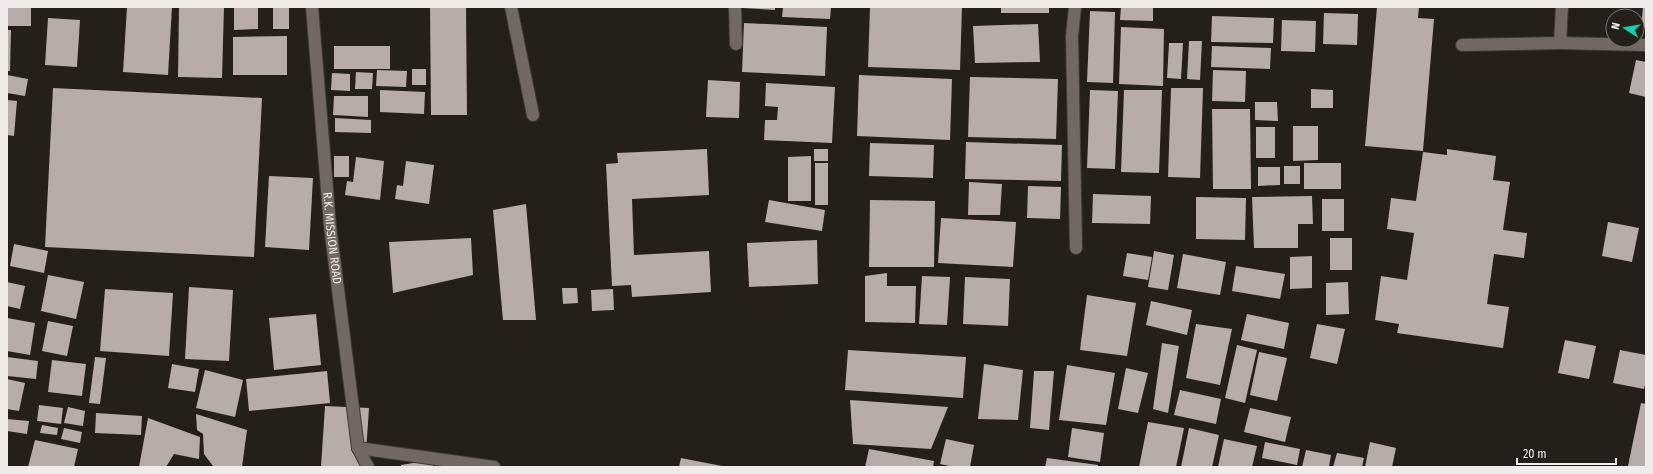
<svg xmlns="http://www.w3.org/2000/svg" width="1653" height="474" viewBox="0 0 1653 474" font-family="'Fira Sans Condensed',sans-serif">
	<rect width="100%" height="100%" fill="#251f19"/>
	<!-- building -->
	<g fill="#b7aca7">
		<rect x="7" y="7" width="24" height="19"/>
		<path d="M127 7H172L168 75 123 72Z"/>
		<path d="M179 7H224L222 78 178 77Z"/>
		<path d="M234 7H258V29L234 30Z"/>
		<rect x="273" y="7" width="16" height="22"/>
		<path d="M430 7H466L467 115H431Z"/>
		<path d="M743 7H775V10L743 8Z"/>
		<path d="M783 7H831L830 19 782 17Z"/>
		<path d="M870 7H962L960 70 868 67Z"/>
		<rect x="1001" y="7" width="48" height="6"/>
		<path d="M1121 7H1153V21L1120 20Z"/>
		<path d="M1377 7H1419L1418 18 1434 19 1423 151 1365 146Z"/>
		<path d="M1643 7H1646V28H1641Z"/>
		<path d="M1090 11 1115 12 1113 83 1087 82Z"/>
		<path d="M1324 13 1358 14 1357 45 1323 44Z"/>
		<path d="M1212 16 1274 18 1273 43 1211 42Z"/>
		<path d="M48 18 80 20 77 67 45 65Z"/>
		<path d="M1282 20 1316 21 1315 52 1281 51Z"/>
		<path d="M744 23 827 27 825 76 742 72Z"/>
		<path d="M1038 24 1040 62 975 63 973 26Z"/>
		<path d="M1121 27 1164 29 1163 86 1119 84Z"/>
		<path d="M7 30H11L10 71H7Z"/>
		<path d="M287 36V75H233V37Z"/>
		<path d="M1189 41H1202L1200 80 1187 79Z"/>
		<path d="M1169 43H1183L1181 79 1167 78Z"/>
		<rect x="334" y="46" width="56" height="23"/>
		<path d="M1212 46 1271 48 1270 69 1211 67Z"/>
		<path d="M1636 60 1646 62V97L1629 93Z"/>
		<rect x="412" y="69" width="14" height="16"/>
		<path d="M377 70 407 71 406 87 376 86Z"/>
		<path d="M1213 70 1246 71 1245 102 1212 101Z"/>
		<path d="M356 72 373 73 372 89H355Z"/>
		<path d="M332 73 350 74V91L331 90Z"/>
		<path d="M7 75 28 79 25 96 7 93Z"/>
		<path d="M859 75 952 79 950 140 857 136Z"/>
		<path d="M970 77 1058 79 1056 139 968 137Z"/>
		<path d="M708 80 740 82 739 118 706 117Z"/>
		<path d="M766 83 835 87 832 143 764 140 765 120H777L778 107 765 106Z"/>
		<path d="M53 88 262 98 254 257 45 247Z"/>
		<path d="M1171 88H1203L1200 178 1168 177Z"/>
		<path d="M1311 89 1333 90V108H1311Z"/>
		<path d="M380 90 425 92 424 114 380 112Z"/>
		<path d="M1090 90 1118 91 1115 169 1087 168Z"/>
		<path d="M1124 90H1162L1159 173 1121 172Z"/>
		<path d="M334 96H368V117L333 115Z"/>
		<path d="M7 100 17 101 14 136 7 135Z"/>
		<path d="M1255 102H1277L1278 121 1255 120Z"/>
		<path d="M1212 109H1250L1251 189H1213Z"/>
		<path d="M335 118 371 120V133L335 132Z"/>
		<path d="M1293 126H1318V160L1293 161Z"/>
		<rect x="1256" y="127" width="19" height="31"/>
		<path d="M966 142 1062 145 1061 181 965 179Z"/>
		<path d="M870 143 934 145 933 178 869 176Z"/>
		<path d="M707 149 709 195 632 199 634 255 709 251 711 292 632 297 631 285 612 286 606 164 618 163 617 153Z"/>
		<rect x="814" y="149" width="14" height="12"/>
		<path d="M1447 149 1496 156 1493 180 1510 182 1503 230 1527 233 1524 258 1494 254 1487 304 1509 307 1503 348 1397 333 1399 324 1375 320 1381 276 1407 280 1414 233 1387 229 1391 198 1416 201 1423 152 1447 155Z"/>
		<rect x="334" y="156" width="15" height="21"/>
		<path d="M811 156V201H788V157Z"/>
		<path d="M356 157 384 161 380 200 345 195 347 181 353 182Z"/>
		<path d="M406 161 434 165 429 204 395 199 397 185 403 186Z"/>
		<rect x="815" y="163" width="13" height="42"/>
		<rect x="1304" y="163" width="37" height="26"/>
		<rect x="1284" y="166" width="16" height="18"/>
		<path d="M1258 167H1280V185L1258 186Z"/>
		<path d="M269 176 313 178 309 250 265 247Z"/>
		<path d="M969 182 1002 184 1000 215H968Z"/>
		<path d="M1028 186 1061 187 1060 219 1027 218Z"/>
		<path d="M1093 194 1151 196 1150 224 1092 223Z"/>
		<path d="M1312 196 1313 224H1298V248H1254L1252 197Z"/>
		<path d="M1196 197 1246 198 1245 240 1196 239Z"/>
		<rect x="1322" y="199" width="22" height="32"/>
		<path d="M769 200 825 210 822 231 765 222Z"/>
		<path d="M870 200 935 201 934 267H869Z"/>
		<path d="M526 204 536 320H503L493 210Z"/>
		<path d="M941 218 1016 222 1013 267 938 263Z"/>
		<path d="M1608 222 1639 228 1632 262 1602 256Z"/>
		<path d="M471 238 473 275 393 293 389 242Z"/>
		<rect x="1330" y="238" width="22" height="32"/>
		<path d="M817 240 818 284 749 287 747 243Z"/>
		<path d="M14 244 48 251 44 273 10 266Z"/>
		<path d="M1154 251 1174 255 1168 290 1148 287Z"/>
		<path d="M1127 253 1152 257 1148 280 1123 276Z"/>
		<path d="M1183 254 1226 262 1220 295 1177 288Z"/>
		<path d="M1312 256V288L1290 289V257Z"/>
		<path d="M1236 266 1285 274 1280 299 1232 291Z"/>
		<path d="M887 273V286H916L915 323 865 322V276Z"/>
		<path d="M48 275 84 282 76 319 41 311Z"/>
		<path d="M922 276 950 277 947 325 919 324Z"/>
		<path d="M965 277 1010 279 1008 326 963 324Z"/>
		<path d="M7 282 25 286 20 309 7 306Z"/>
		<path d="M1348 282 1349 314 1326 315V283Z"/>
		<path d="M189 287 233 290 229 361 185 359Z"/>
		<path d="M562 288H577L578 303 563 304Z"/>
		<path d="M105 289 173 293 169 356 100 351Z"/>
		<path d="M613 289 614 310 592 311 591 290Z"/>
		<path d="M1087 295 1136 303 1127 356 1080 350Z"/>
		<path d="M1151 301 1192 310 1187 335 1146 325Z"/>
		<path d="M316 314 321 365 274 370 269 318Z"/>
		<path d="M1247 314 1289 323 1284 349 1241 340Z"/>
		<path d="M7 318 35 323 30 355 7 351Z"/>
		<path d="M48 321 73 326 67 356 42 351Z"/>
		<path d="M1196 324 1232 329 1220 385 1186 378Z"/>
		<path d="M1317 324 1345 329 1337 364 1310 358Z"/>
		<path d="M1565 340 1596 346 1589 379 1558 373Z"/>
		<path d="M1162 343 1179 346 1168 413 1153 409Z"/>
		<path d="M1237 345 1257 350 1245 403 1225 398Z"/>
		<path d="M848 350 966 357 963 398 845 390Z"/>
		<path d="M1620 350 1646 355V380L1644 389 1613 383Z"/>
		<path d="M1259 352 1287 358 1277 401 1250 395Z"/>
		<path d="M7 357 38 361 36 379 7 376Z"/>
		<path d="M95 357 106 358 100 404 89 403Z"/>
		<path d="M52 360 86 364 82 396 48 392Z"/>
		<path d="M172 364 199 369 195 392 168 388Z"/>
		<path d="M984 364 1023 370 1018 420 978 419Z"/>
		<path d="M1067 365 1115 373 1106 425 1059 420Z"/>
		<path d="M1126 368 1148 373 1138 413 1118 409Z"/>
		<path d="M205 370 243 380 235 417 196 408Z"/>
		<path d="M327 371 330 403 249 411 246 379Z"/>
		<path d="M1034 371H1054L1049 430 1030 428Z"/>
		<path d="M7 379 25 383 19 411 7 409Z"/>
		<path d="M1180 390 1221 399 1216 424 1174 415Z"/>
		<path d="M850 400 948 407 931 449 853 444Z"/>
		<path d="M1641 403 1646 404V467H1630L1628 466Z"/>
		<path d="M39 405 63 408 61 424 37 421Z"/>
		<path d="M325 406 369 408 365 467H321Z"/>
		<path d="M68 407 85 411 83 426 64 423Z"/>
		<path d="M1250 408 1291 417 1285 442 1244 432Z"/>
		<path d="M96 413 142 416 141 435 95 433Z"/>
		<path d="M196 414 247 430 242 467 213 466 204 454 203 434 197 430Z"/>
		<path d="M148 418 200 437 199 459 174 454 166 467H139Z"/>
		<path d="M7 419 29 421 27 434 7 431Z"/>
		<path d="M1148 422 1184 428 1176 467H1139Z"/>
		<path d="M42 425 58 428 57 435 40 433Z"/>
		<path d="M64 428 82 432 80 443 61 439Z"/>
		<path d="M1072 428 1104 433 1100 462 1068 457Z"/>
		<path d="M1189 428 1219 435 1212 467H1181Z"/>
		<path d="M946 439 974 445 970 467H954L940 464Z"/>
		<path d="M1224 439 1257 446 1252 467H1218Z"/>
		<path d="M35 440 78 449 74 467H28Z"/>
		<path d="M1265 442 1300 449 1297 465 1262 458Z"/>
		<path d="M1370 442 1396 448 1392 467H1365Z"/>
		<path d="M869 449 934 461 933 467H865Z"/>
		<path d="M1306 450 1331 455 1329 467H1302Z"/>
		<path d="M1337 453 1364 458 1362 467H1333Z"/>
		<path d="M681 458 722 466V467H679Z"/>
		<path d="M1047 458 1098 465V467H1045Z"/>
		<path d="M432 460 433 467H401V465Z"/>
	</g>
	<g fill="none" stroke-linecap="round" stroke-linejoin="round">
		<!-- minor casing -->
		<g stroke="#403b37" stroke-width="14">
			<g id="minor">
				<path id="s1" d="M312 7 330 226 358 448 368 467"/>
				<path d="M511 7 533 115"/>
				<path d="M735 7 736 44"/>
				<path d="M1075 7 1072 36 1076 248"/>
				<path d="M1560 43 1646 45"/>
				<path d="M1462 45 1560 43 1562 7"/>
				<path d="M358 448 494 467"/>
			</g>
		</g>
		<!-- minor -->
		<use href="#minor" stroke="#706861" stroke-width="12"/>
	</g>
	<g text-anchor="middle" stroke-width="4" stroke-linejoin="round" paint-order="stroke">
		<!-- street labels -->
		<g font-size="12" fill="#f0ebe7" stroke="#251f19">
			<text dy="4" stroke="none"><textPath href="#s1" startOffset="232">R.K. MISSION ROAD</textPath></text>
		</g>
	</g>
	<!-- border -->
	<rect width="1653" height="474" fill="none" stroke="#f0ebe7" stroke-width="16"/>
	<!-- north arrow -->
	<g transform="translate(1625 28) rotate(282)"><circle r="19" fill="#251f19" stroke="#76716b"/>
	<path d="M0-3L7 15L0 10L-7 15Z" fill="#08d5b5"/>
	<text y="-6" font-size="11" font-weight="bold" text-anchor="middle" fill="#f0ebe7">N</text>
	</g>
	<!-- scale -->
	<path d="M1517 458v6h99v-6" fill="none" stroke="#f0ebe7" stroke-width="2"/>
	<text x="1523" y="458" font-size="12" fill="#f0ebe7" stroke="#251f19" stroke-width="3" paint-order="stroke">20 m</text>
</svg>
